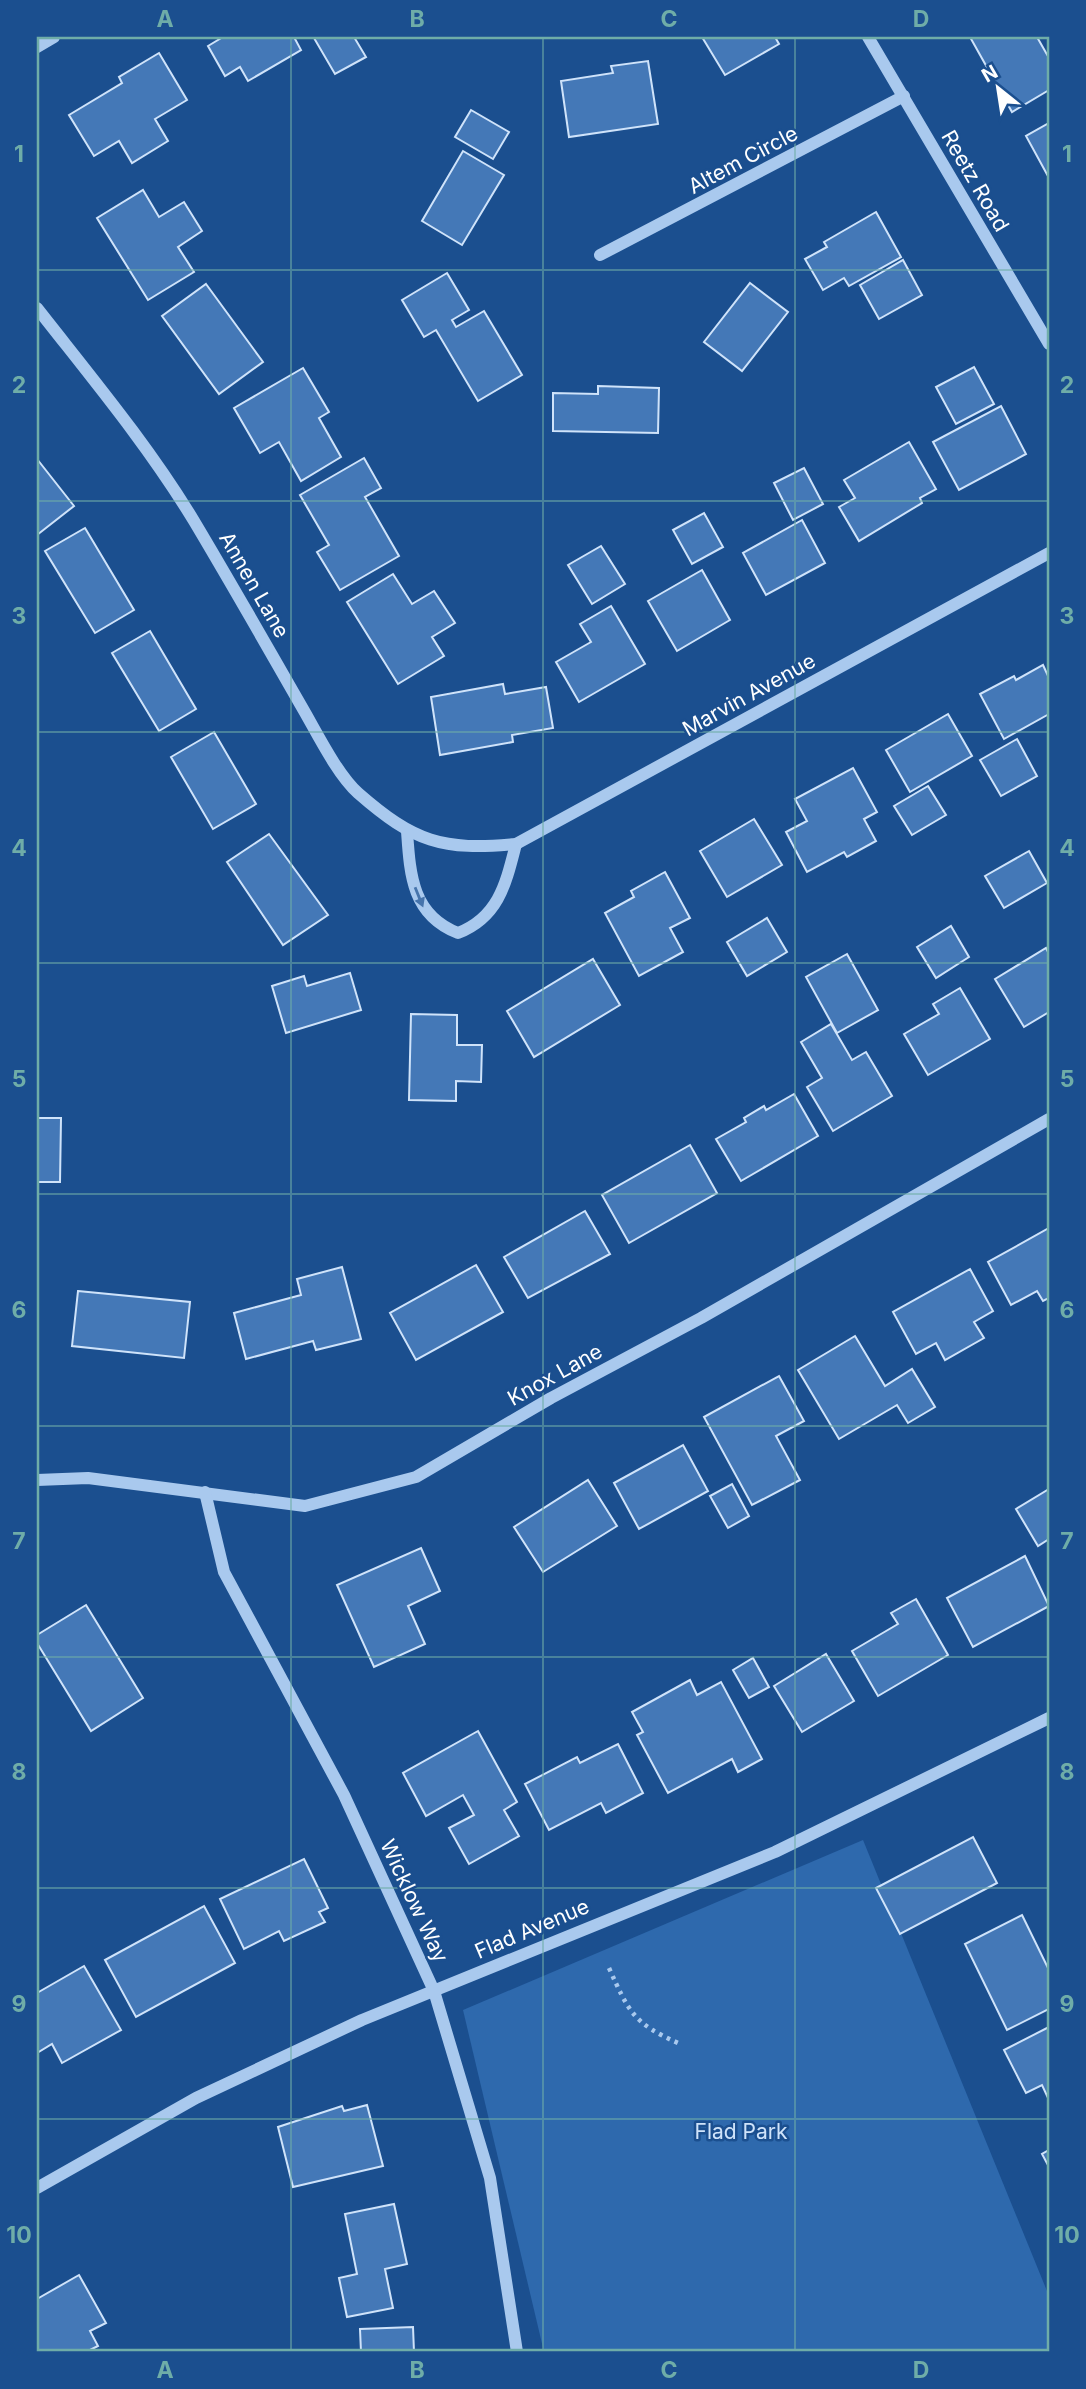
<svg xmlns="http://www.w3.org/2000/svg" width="1086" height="2389" viewBox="0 0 1086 2389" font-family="Inter,sans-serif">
	<rect width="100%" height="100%" fill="#1b4f8f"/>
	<!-- green -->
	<path fill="#2e69ad" d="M863 1840 1049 2296V2352H544L463 2010Z"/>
	<!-- building -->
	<g fill="#4478b7" stroke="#cfe3fa" stroke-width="2">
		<path d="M223 37H294L301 50 248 81 240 67 225 76 208 46Z"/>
		<path d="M354 37 366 57 335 74 314 38Z"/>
		<path d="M702 37H775L779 44 725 75Z"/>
		<path d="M970 37H1037L1049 58V90L1012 112Z"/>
		<path d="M159 53 187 100 155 119 168 141 132 163 119 141 94 156 69 115 122 83 119 77Z"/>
		<path d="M648 61 658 124 569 137 561 81 613 73 611 66Z"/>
		<path d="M471 110 509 132 493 159 455 137Z"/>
		<path d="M1049 123V178L1026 136Z"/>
		<path d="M463 151 504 175 462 245 422 221Z"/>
		<path d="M143 190 159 217 184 202 202 231 178 247 194 272 148 300 97 218Z"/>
		<path d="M876 212 901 257 849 286 844 278 823 290 805 259 827 247 824 242Z"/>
		<path d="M903 260 922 295 879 319 860 285Z"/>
		<path d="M447 273 469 310 452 320 456 327 484 311 522 375 478 401 436 330 424 337 402 300Z"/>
		<path d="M750 283 788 312 742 371 704 342Z"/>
		<path d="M206 284 263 362 219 394 162 316Z"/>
		<path d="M974 367 994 404 956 424 936 387Z"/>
		<path d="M303 368 329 412 319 418 341 457 301 481 279 442 260 453 234 408Z"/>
		<path d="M598 386 659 388 658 433 553 431V393L598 394Z"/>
		<path d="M1001 406 1026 454 959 490 933 442Z"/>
		<path d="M909 442 936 489 920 498 922 503 859 541 839 507 855 498 844 480Z"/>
		<path d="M364 458 381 488 365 497 399 556 340 590 317 552 329 545 300 495Z"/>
		<path d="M37 459 74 506 37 535Z"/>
		<path d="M804 468 823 504 793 520 774 483Z"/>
		<path d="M704 513 723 547 692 564 673 530Z"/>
		<path d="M802 520 825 563 766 595 743 553Z"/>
		<path d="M85 528 134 610 95 633 45 551Z"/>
		<path d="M601 546 625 584 592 604 568 565Z"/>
		<path d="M702 570 730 620 677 651 648 601Z"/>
		<path d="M393 574 412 604 434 591 455 623 432 637 444 656 398 684 347 602Z"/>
		<path d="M611 606 645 664 579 702 556 662 591 642 580 624Z"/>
		<path d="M150 631 196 709 159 731 112 653Z"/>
		<path d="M1043 665 1049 678V714L1004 739 980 694 1014 676 1016 680Z"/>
		<path d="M503 684 505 694 546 687 553 728 512 735 513 742 440 755 431 697Z"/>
		<path d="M948 714 972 756 910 792 886 750Z"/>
		<path d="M214 732 256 804 213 829 171 757Z"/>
		<path d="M1017 739 1037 776 1001 796 980 760Z"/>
		<path d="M853 768 877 812 864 819 876 841 847 857 844 852 807 872 786 832 807 821 795 799Z"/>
		<path d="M928 786 946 815 912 835 894 806Z"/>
		<path d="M754 819 782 865 727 897 700 851Z"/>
		<path d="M269 834 328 915 283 945 227 862Z"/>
		<path d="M1029 851 1047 883 1004 908 985 876Z"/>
		<path d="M665 872 690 918 670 928 683 952 639 976 605 913 634 897 631 891Z"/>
		<path d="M767 918 787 952 747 976 727 942Z"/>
		<path d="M951 926 969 957 936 978 917 947Z"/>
		<path d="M1046 948 1049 954V1012L1024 1027 995 979Z"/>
		<path d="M847 954 878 1010 837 1033 806 977Z"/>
		<path d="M593 959 620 1005 534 1057 507 1011Z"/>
		<path d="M350 973 361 1010 286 1033 272 986 304 976 307 986Z"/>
		<path d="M960 988 990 1039 928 1075 904 1034 939 1014 933 1004Z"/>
		<path d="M411 1014 457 1015V1045H482L481 1082 456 1081V1101L409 1100Z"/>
		<path d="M831 1024 852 1060 866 1052 892 1096 833 1131 807 1087 822 1078 801 1042Z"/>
		<path d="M794 1094 818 1136 741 1181 716 1139 746 1122 744 1118 764 1106 766 1110Z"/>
		<path d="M37 1118H61L60 1182H37Z"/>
		<path d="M690 1145 717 1193 629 1243 602 1195Z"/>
		<path d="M585 1211 610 1254 528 1298 504 1257Z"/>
		<path d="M1049 1228V1298L1043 1301 1037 1291 1011 1305 988 1262Z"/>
		<path d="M476 1265 503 1312 416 1360 390 1313Z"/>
		<path d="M342 1267 361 1339 316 1350 313 1341 246 1359 234 1313 301 1295 297 1279Z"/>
		<path d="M970 1269 993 1311 974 1322 984 1338 945 1360 936 1343 916 1354 893 1312Z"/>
		<path d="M78 1291 190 1302 184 1358 72 1346Z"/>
		<path d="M855 1336 885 1386 912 1369 935 1407 908 1423 897 1405 839 1439 798 1370Z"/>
		<path d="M779 1376 804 1421 776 1436 800 1480 752 1505 704 1417Z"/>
		<path d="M683 1445 708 1491 639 1529 614 1483Z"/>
		<path d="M588 1480 617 1526 543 1572 514 1527Z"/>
		<path d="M732 1484 749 1516 728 1528 710 1496Z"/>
		<path d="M1049 1489V1539L1038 1546 1016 1509Z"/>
		<path d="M421 1548 440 1591 408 1606 425 1644 374 1667 337 1585Z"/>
		<path d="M1025 1556 1049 1606 973 1647 947 1598Z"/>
		<path d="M916 1599 948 1655 878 1696 852 1651 898 1624 891 1613Z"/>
		<path d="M86 1605 143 1698 91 1731 37 1643V1635Z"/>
		<path d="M826 1654 854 1701 802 1732 774 1686Z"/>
		<path d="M753 1658 769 1687 749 1698 733 1670Z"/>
		<path d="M690 1680 697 1695 721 1682 762 1759 738 1772 732 1759 668 1793 637 1735 643 1732 632 1712Z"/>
		<path d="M478 1731 517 1802 504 1810 519 1836 469 1864 449 1828 474 1815 463 1795 426 1816 403 1773Z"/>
		<path d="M618 1744 643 1793 606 1813 601 1803 549 1830 525 1784 577 1757 580 1763Z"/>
		<path d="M973 1837 997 1883 900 1934 876 1888Z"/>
		<path d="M304 1859 328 1908 319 1912 325 1922 284 1941 279 1931 244 1949 220 1899Z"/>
		<path d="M204 1906 235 1963 136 2017 105 1960Z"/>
		<path d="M1022 1915 1049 1970V2009L1007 2030 965 1944Z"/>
		<path d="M84 1966 121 2030 62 2063 52 2044 37 2053V1993Z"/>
		<path d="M1049 2027V2100L1042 2085 1026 2093 1004 2050Z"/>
		<path d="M367 2105 383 2166 293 2187 278 2127 342 2106 344 2111Z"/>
		<path d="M1049 2150V2167L1042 2154Z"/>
		<path d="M394 2204 407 2264 385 2269 393 2308 347 2317 339 2278 357 2274 345 2214Z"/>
		<path d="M79 2275 106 2323 90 2331 98 2346 86 2352H37V2299Z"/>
		<path d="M413 2327 414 2352H361L360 2329Z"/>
	</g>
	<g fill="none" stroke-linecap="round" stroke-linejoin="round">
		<!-- path -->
		<path stroke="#a9c9ee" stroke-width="4.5" stroke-dasharray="3.5 5" stroke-linecap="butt" d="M609 1968C629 2012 633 2023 678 2043"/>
		<!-- minor -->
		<g stroke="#a9c9ee" stroke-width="12">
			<path d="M868 37 1049 344"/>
			<path d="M37 47 54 37"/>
			<path d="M600 255 904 96"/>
			<path d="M37 308C91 377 148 445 194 521 231 583 267 646 303 709 317 733 337 774 358 793 414 842 442 851 516 844L1049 553"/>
			<path d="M407 831C410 875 412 915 458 933 499 917 506 883 516 844"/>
			<path d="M37 1480 88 1478 305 1506 416 1477 551 1398 701 1318 1049 1119"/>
			<path d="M205 1492 224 1572 344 1795 434 1991 490 2178 517 2352"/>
			<path d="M37 2188 196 2098 362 2020 775 1852 1049 1718"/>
		</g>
	</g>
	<!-- one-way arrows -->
	<defs><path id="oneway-solid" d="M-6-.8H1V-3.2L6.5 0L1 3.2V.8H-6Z" transform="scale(1.75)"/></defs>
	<use fill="#4674ac" href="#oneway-solid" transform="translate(419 897) rotate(68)"/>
	<!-- grid -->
	<path fill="none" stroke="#6fada8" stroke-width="2" stroke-opacity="0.55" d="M291 37V2352M543 37V2352M795 37V2352M37 270H1049M37 501H1049M37 732H1049M37 963H1049M37 1194H1049M37 1426H1049M37 1657H1049M37 1888H1049M37 2119H1049"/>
	<g text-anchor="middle" stroke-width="5" stroke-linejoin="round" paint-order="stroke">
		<!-- street labels -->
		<g font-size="21" fill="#fff" stroke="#1b4f8f">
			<text transform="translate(743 160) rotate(-28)" y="7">Altem Circle</text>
			<text transform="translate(975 181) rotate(60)" y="7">Reetz Road</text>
			<text transform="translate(254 585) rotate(60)" y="7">Annen Lane</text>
			<text transform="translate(749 695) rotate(-29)" y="7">Marvin Avenue</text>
			<text transform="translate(555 1375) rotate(-29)" y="7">Knox Lane</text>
			<text transform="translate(414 1901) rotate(65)" y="7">Wicklow Way</text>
			<text transform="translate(532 1929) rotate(-23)" y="7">Flad Avenue</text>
		</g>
		<!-- park labels -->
		<g font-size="21" fill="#cfe3fa" stroke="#1b4f8f">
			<text x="741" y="2139">Flad Park</text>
		</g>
	</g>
	<!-- border -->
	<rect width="1086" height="2389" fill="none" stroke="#1b4f8f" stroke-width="77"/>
	<!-- north arrow -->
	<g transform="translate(998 88) rotate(330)" stroke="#1b4f8f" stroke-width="5" paint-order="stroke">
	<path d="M0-5L12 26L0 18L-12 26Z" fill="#ffffff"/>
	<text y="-10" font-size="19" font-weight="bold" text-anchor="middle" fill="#ffffff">N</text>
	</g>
	<rect x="38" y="38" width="1010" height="2312" fill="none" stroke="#6fada8" stroke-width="2.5"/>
	<g font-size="23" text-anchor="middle" font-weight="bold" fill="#6fada8">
		<text x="165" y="27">A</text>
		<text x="417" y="27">B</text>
		<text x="669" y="27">C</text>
		<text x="921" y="27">D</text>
		<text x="19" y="162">1</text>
		<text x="1067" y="162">1</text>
		<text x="19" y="393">2</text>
		<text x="1067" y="393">2</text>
		<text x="19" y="624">3</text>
		<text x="1067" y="624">3</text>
		<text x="19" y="856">4</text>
		<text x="1067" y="856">4</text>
		<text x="19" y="1087">5</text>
		<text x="1067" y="1087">5</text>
		<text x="19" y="1318">6</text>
		<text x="1067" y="1318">6</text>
		<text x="19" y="1549">7</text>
		<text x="1067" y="1549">7</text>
		<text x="19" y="1780">8</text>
		<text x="1067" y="1780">8</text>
		<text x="19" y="2012">9</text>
		<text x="1067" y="2012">9</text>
		<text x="19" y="2243">10</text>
		<text x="1067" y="2243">10</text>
		<text x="165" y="2378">A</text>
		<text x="417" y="2378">B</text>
		<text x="669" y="2378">C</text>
		<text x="921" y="2378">D</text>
	</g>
</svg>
